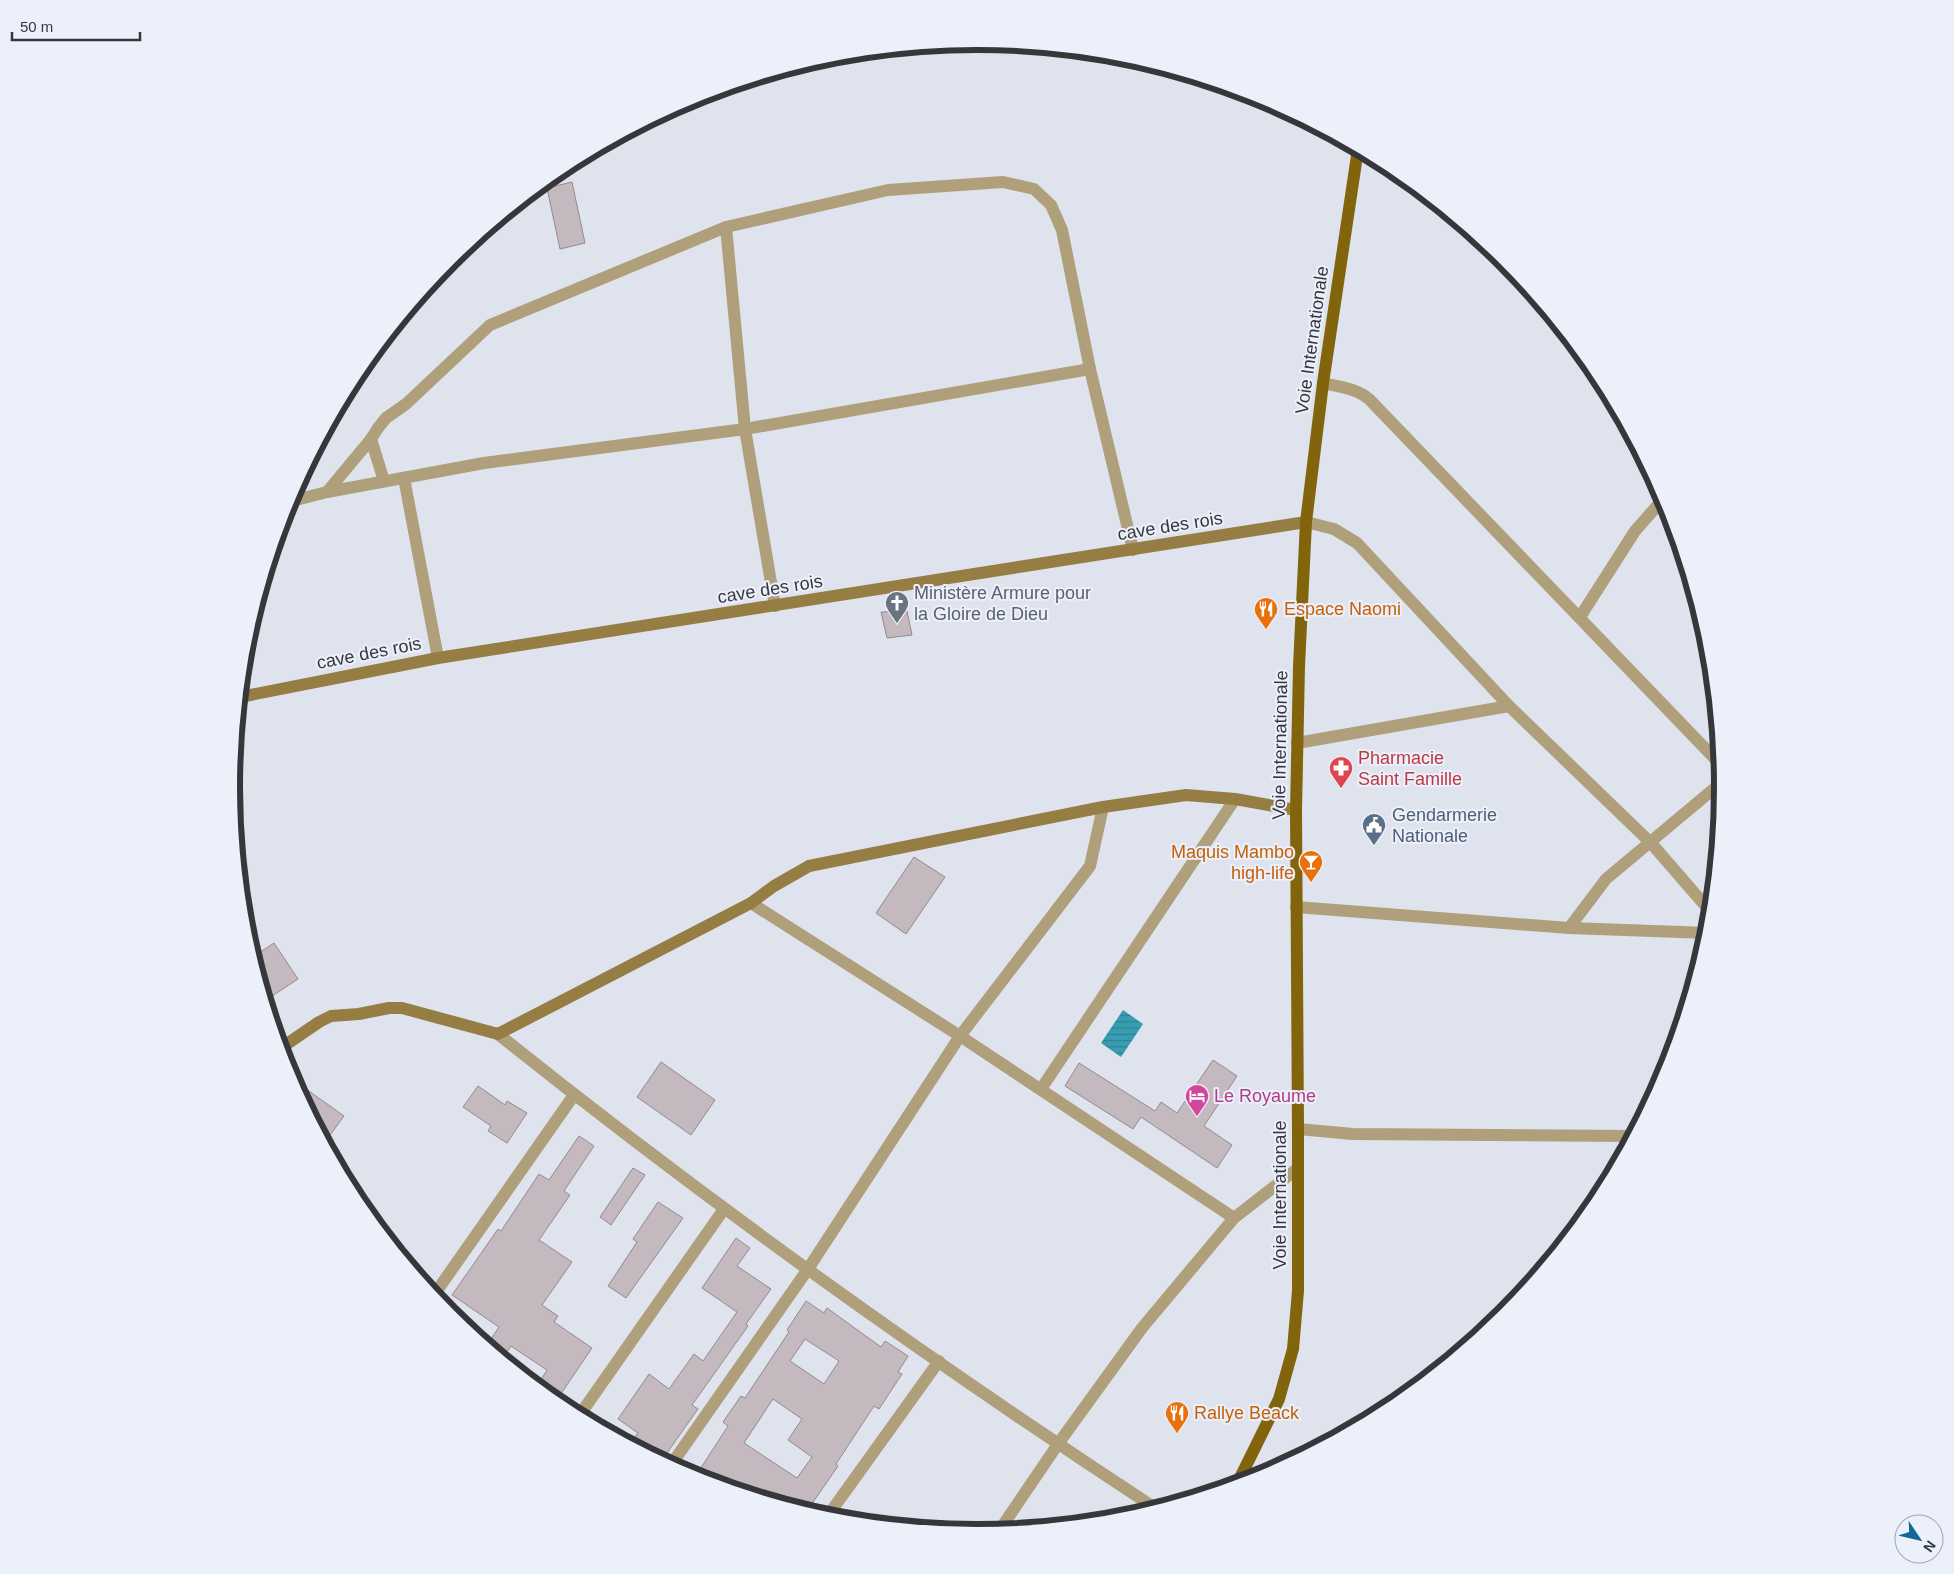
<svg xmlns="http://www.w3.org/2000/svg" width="1954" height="1574" viewBox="0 0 1954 1574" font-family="Arial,sans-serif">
	<defs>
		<pattern id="water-rules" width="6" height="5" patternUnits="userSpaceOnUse" patternTransform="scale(1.25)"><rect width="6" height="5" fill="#379db1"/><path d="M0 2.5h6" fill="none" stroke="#2f8191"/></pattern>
	</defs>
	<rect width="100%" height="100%" fill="#dee3ed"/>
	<!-- water -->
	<path fill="url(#water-rules)" d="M1123 1010 1143 1024 1121 1057 1101 1043Z"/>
	<!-- building -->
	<g fill="#c4b9be" stroke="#94898e" fill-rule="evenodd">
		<path d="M572 182 585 243 560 249 547 188Z"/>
		<path d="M907 611 912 635 887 638 881 612Z"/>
		<path d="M914 857 945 877 906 934 876 913Z"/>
		<path d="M274 943 298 979 266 1000 253 957Z"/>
		<path d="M1213 1060 1237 1076 1204 1126 1232 1145 1217 1168 1141 1117 1133 1129 1065 1086 1079 1063 1155 1111 1161 1102 1177 1113Z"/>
		<path d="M661 1062 715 1100 691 1135 637 1097Z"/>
		<path d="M292 1079 344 1116 325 1142Z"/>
		<path d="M478 1086 505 1105 507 1101 527 1113 507 1143 488 1131 491 1126 463 1107Z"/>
		<path d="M579 1136 594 1146 564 1191 570 1195 539 1240 572 1262 542 1305 558 1316 554 1322 592 1348 556 1401 537 1386 547 1370 511 1346 503 1358 487 1345 499 1327 452 1295 498 1229 501 1231 539 1174 549 1180Z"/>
		<path d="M633 1168 645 1175 611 1225 600 1217Z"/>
		<path d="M658 1202 683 1218 626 1298 608 1286 637 1242 633 1239Z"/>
		<path d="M736 1238 750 1248 737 1266 771 1289 746 1324 748 1326 692 1405 698 1409 662 1460 630 1443 638 1433 618 1419 649 1374 669 1389 694 1354 703 1361 737 1312 702 1288Z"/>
		<path d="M806 1301 824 1313 827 1308 881 1347 885 1341 908 1356 898 1372 902 1374 879 1409 874 1406 836 1464 838 1466 807 1511 695 1477 728 1426 723 1422 741 1396 745 1398 789 1332 787 1330ZM805 1339 839 1361 824 1384 790 1361ZM773 1399 802 1419 788 1440 812 1457 797 1478 744 1443Z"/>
	</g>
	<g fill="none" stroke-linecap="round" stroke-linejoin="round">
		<!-- street -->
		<g stroke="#af9f7a" stroke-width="12">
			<path d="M726 227 745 429 775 606"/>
			<path d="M1323 383C1339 387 1356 388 1369 399L1720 764"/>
			<path d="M371 439 384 481"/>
			<path d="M404 478 438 658"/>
			<path d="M327 492 371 439 378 428 386 418 406 404 490 325 726 227 888 190 1003 182 1034 189 1051 205 1062 230 1090 369 1133 550"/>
			<path d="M288 502 327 492 484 463 745 429 1090 369"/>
			<path d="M1306 522 1334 529 1357 543 1509 706 1651 843 1710 911"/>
			<path d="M1580 617 1635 531 1664 498"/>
			<path d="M1297 743 1509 706"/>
			<path d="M751 903 960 1036 1234 1218"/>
			<path d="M1296 907 1569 928 1708 933"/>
			<path d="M1569 928 1606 879 1722 782"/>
			<path d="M498 1034C709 1203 929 1360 1155 1508"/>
			<path d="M1041 1089 1235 799"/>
			<path d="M1298 1129 1353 1134 1632 1136"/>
			<path d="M434 1295 574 1095"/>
			<path d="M579 1416 724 1209"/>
			<path d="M671 1465 808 1269 960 1036 1090 866 1103 807"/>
			<path d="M827 1517 939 1361"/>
			<path d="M999 1531 1058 1444 1142 1328 1234 1218 1297 1169"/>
		</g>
		<!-- secondary -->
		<g stroke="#957d44" stroke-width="12">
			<path d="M240 697 438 658 1306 522"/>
			<path d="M281 1048 319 1022 331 1016 359 1014 389 1008H402L498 1034 751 903 774 886 809 866 1103 807 1186 795 1235 799 1296 810"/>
		</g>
		<!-- primary -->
		<path stroke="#82640d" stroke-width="12" d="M1237 1484 1279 1399 1293 1349 1298 1291V1129L1296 810 1299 666 1306 522 1323 383 1358 149"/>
	</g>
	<!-- icons -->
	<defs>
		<g id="church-pin" transform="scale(1.25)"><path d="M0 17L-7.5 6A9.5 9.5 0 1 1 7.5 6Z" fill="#6b7280" stroke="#ecf0fb"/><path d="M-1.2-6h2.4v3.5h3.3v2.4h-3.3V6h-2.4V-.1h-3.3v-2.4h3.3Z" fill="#fff"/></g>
		<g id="restaurant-pin" transform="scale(1.25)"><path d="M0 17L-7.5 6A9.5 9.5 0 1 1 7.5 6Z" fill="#e8710a" stroke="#ecf0fb"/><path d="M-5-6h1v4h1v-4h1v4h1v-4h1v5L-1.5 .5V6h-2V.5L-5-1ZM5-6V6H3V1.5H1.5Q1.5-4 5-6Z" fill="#fff"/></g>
		<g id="pharmacy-pin" transform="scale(1.25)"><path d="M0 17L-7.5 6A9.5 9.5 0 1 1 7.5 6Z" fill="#e0444e" stroke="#ecf0fb"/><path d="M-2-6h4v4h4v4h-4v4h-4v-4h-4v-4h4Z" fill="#fff"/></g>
		<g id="civic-pin" transform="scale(1.25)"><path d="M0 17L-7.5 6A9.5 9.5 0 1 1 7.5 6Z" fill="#5c6f8a" stroke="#ecf0fb"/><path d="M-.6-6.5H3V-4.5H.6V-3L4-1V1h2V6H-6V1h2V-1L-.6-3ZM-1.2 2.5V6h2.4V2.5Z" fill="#fff"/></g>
		<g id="bar-pin" transform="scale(1.25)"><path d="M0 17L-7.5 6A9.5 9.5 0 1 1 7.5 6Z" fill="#e8710a" stroke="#ecf0fb"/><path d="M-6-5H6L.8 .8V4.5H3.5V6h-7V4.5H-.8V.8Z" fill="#fff"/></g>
		<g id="hotel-pin" transform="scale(1.25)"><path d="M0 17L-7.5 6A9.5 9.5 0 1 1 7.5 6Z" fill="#d1479c" stroke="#ecf0fb"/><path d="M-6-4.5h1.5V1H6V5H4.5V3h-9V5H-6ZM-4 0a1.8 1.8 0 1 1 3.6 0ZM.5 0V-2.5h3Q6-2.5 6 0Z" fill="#fff"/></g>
	</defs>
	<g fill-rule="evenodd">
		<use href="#church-pin" x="897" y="603"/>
		<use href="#restaurant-pin" x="1266" y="609"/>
		<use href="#pharmacy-pin" x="1341" y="768"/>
		<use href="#civic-pin" x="1374" y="825"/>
		<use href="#bar-pin" x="1311" y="862"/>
		<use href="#hotel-pin" x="1197" y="1096"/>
		<use href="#restaurant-pin" x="1177" y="1413"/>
	</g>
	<g text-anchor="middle" stroke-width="4" stroke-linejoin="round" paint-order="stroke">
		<!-- street labels -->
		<g font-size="18" fill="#35373b" stroke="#ecf0fb">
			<text transform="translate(1312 340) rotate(-82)" y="6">Voie Internationale</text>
			<text transform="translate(1170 526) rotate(-9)" y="6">cave des rois</text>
			<text transform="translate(770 589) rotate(-9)" y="6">cave des rois</text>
			<text transform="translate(369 653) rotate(-11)" y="6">cave des rois</text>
			<text transform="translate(1280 745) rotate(-89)" y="6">Voie Internationale</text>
			<text transform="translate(1280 1195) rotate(-90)" y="6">Voie Internationale</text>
		</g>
		<!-- worship labels -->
		<g font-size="18" fill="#5b616d" stroke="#ecf0fb" text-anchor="start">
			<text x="914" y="599">Ministère Armure pour<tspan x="914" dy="21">la Gloire de Dieu</tspan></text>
		</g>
		<!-- food labels -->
		<g font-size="18" fill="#c56008" stroke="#ecf0fb" text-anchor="start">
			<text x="1284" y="615">Espace Naomi</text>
			<text x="1294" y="858" text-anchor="end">Maquis Mambo<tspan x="1294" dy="21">high-life</tspan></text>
			<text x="1194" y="1419">Rallye Beack</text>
		</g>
		<!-- health labels -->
		<g font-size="18" fill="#be3a42" stroke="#ecf0fb" text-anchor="start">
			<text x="1358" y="764">Pharmacie<tspan x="1358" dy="21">Saint Famille</tspan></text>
		</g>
		<!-- service labels -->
		<g font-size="18" fill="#4e5e75" stroke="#ecf0fb" text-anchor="start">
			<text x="1392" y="821">Gendarmerie<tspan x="1392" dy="21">Nationale</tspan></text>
		</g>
		<!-- hotel labels -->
		<g font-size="18" fill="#b23c85" stroke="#ecf0fb" text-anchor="start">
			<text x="1214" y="1102">Le Royaume</text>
		</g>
	</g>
	<!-- crop -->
	<path d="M0 0H1954V1574H0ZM240 787a737 737 0 1 1 1474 0a737 737 0 1 1-1474 0Z" fill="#ecf0fb" fill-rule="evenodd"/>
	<path fill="none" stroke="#35373b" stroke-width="6" d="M240 787a737 737 0 1 1 1474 0a737 737 0 1 1-1474 0Z"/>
	<!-- north arrow -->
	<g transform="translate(1919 1539) rotate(125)"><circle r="24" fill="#ecf0fb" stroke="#a3a6ae"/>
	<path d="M0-4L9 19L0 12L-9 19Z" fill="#0f6898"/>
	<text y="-8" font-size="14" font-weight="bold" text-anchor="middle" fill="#35373b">N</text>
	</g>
	<!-- scale -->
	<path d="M12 32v8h128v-8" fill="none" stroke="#35373b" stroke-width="2.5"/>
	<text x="20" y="32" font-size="15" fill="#35373b" stroke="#ecf0fb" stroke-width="4" paint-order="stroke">50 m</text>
</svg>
